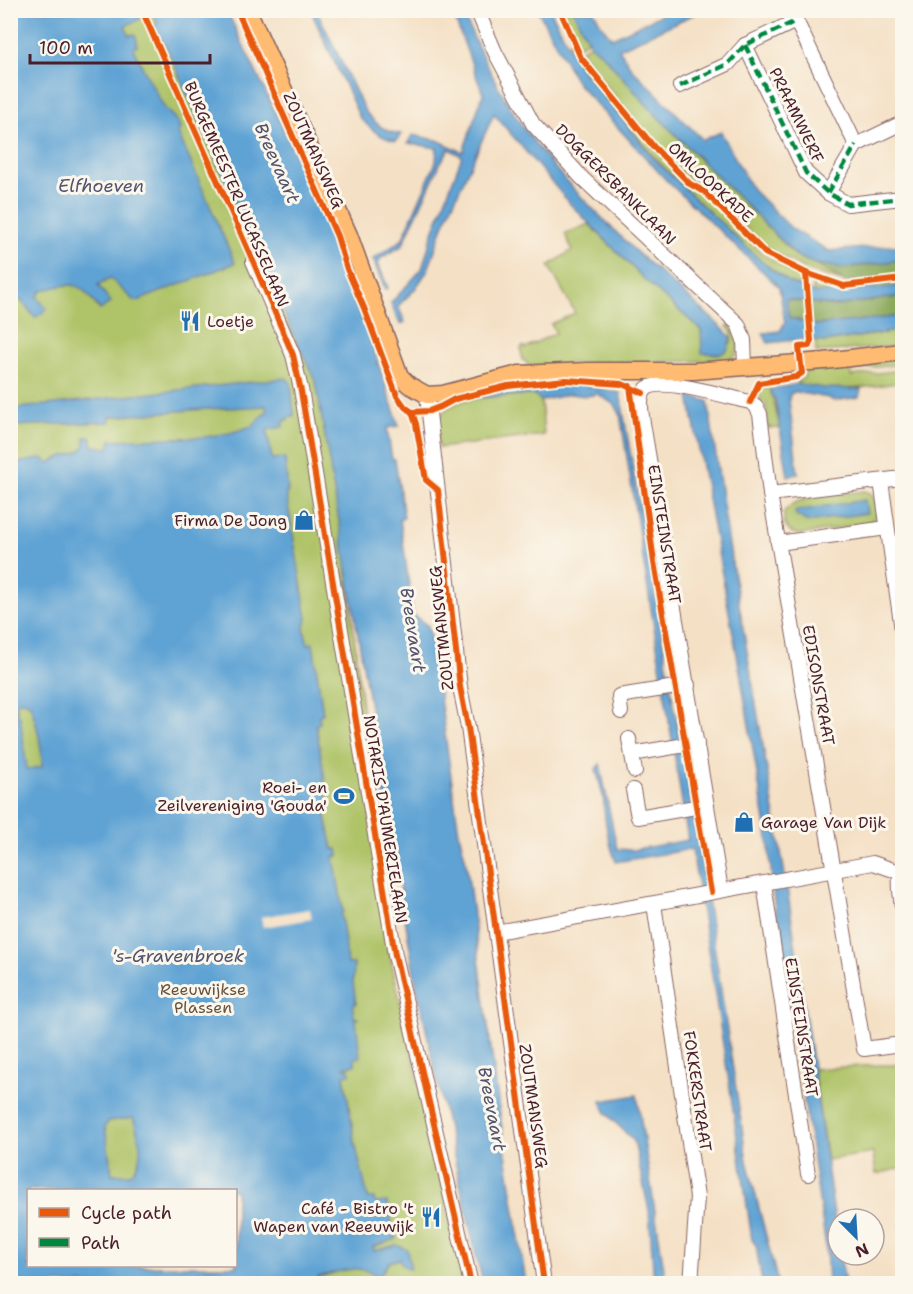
<svg xmlns="http://www.w3.org/2000/svg" width="913" height="1294" viewBox="0 0 913 1294" font-family="'Shantell Sans',sans-serif">
	<rect width="100%" height="100%" fill="#fbf7ec"/>
	<filter id="ink" filterUnits="userSpaceOnUse"><feTurbulence type="fractalNoise" baseFrequency=".0167" numOctaves="2"/><feDisplacementMap in="SourceGraphic" scale="12" xChannelSelector="R" yChannelSelector="G"/><feConvolveMatrix kernelMatrix="1 2 1 2 8 2 1 2 1" color-interpolation-filters="sRGB"/></filter>
	<filter id="wash" filterUnits="userSpaceOnUse"><feTurbulence type="fractalNoise" baseFrequency=".008" numOctaves="4" result="noise"/><feDisplacementMap in="SourceGraphic" scale="24" xChannelSelector="R" yChannelSelector="G"/><feGaussianBlur stdDeviation="1.35" result="paint"/><feColorMatrix in="noise" values="0 0 0 0 0 0 0 0 0 0 0 0 0 0 0 0 0 1.4 0 .05"/><feComposite in="paint" operator="in"/></filter>
	<g filter="url(#wash)">
		<rect width="100%" height="100%" fill="#f4e0c5"/>
		<!-- green -->
		<g fill="#afc367" stroke="#7c7149" stroke-width="1.5" fill-rule="evenodd">
			<path d="M10 11H165L325 373 389 952 464 1283H11ZM28 1190H236V1266H28Z"/>
			<path d="M563 11H573L588 41 579 45H576Z"/>
			<path d="M569 41 579 59 687 185 703 194 763 254 793 274 802 277 805 291 789 282 776 283 657 160 569 55 565 44Z"/>
			<path d="M590 44 603 55 652 111 797 257 815 264 845 282 807 270 767 248 707 190 693 183 642 129 597 74 581 50Z"/>
			<path d="M589 224 647 282 701 330V334L731 344 732 333 727 326 731 325C736 334 742 347 735 356L724 361 601 362 529 366 524 360H522L521 348 524 346 525 348 556 333 551 324 575 313 549 266 572 250 565 234Z"/>
			<path d="M812 279 843 289 902 282V286L814 294Z"/>
			<path d="M902 330V346L816 352V340L825 342Z"/>
			<path d="M902 358V364L851 370V376L902 370V382C868 387 832 394 798 384V381L803 379 806 371Z"/>
			<path d="M762 386 764 388 771 389 780 428H768L766 404 758 397 757 392Z"/>
			<path d="M518 395H535L541 401 544 435 439 448C439 440 436 427 439 419 447 396 497 396 518 395Z"/>
			<path d="M864 491C877 493 882 515 871 522 857 524 806 536 796 534 785 531 783 521 784 512 797 493 842 495 864 491Z"/>
			<path d="M880 1065H902V1168L876 1174 873 1153 827 1160 813 1069Z"/>
		</g>
		<!-- forest -->
		<g fill="#8ba95c" stroke="#6a6444" stroke-width="1.5">
			<path d="M902 260V276L845 282 815 264 844 268Z"/>
			<path d="M902 296V316L817 325 789 318 785 301V299L835 306Z"/>
		</g>
		<!-- water -->
		<g fill="#5fa3d4" stroke="#546180" stroke-width="1.5" fill-rule="evenodd">
			<path d="M11 11H227L288 139 327 228 337 263 368 333 399 426 387 428 392 459H395L404 518 400 519 413 615 428 626 433 648 459 833 466 862 500 1115 526 1283H483L477 1260 416 984 316 383 279 303 170 55 154 25 157 23 153 13 125 26 129 35 135 34 137 40V46L134 47 135 53 164 107 178 122 180 129 178 133 235 263 135 302 110 278 98 285 111 302 100 310C78 281 76 281 41 291L37 297 47 309 35 318 26 306 11 292Z"/>
			<path d="M311 11H317L365 111C375 123 385 133 401 134L396 141C380 138 371 129 360 118Z"/>
			<path d="M452 11H462C480 52 500 95 526 131 555 173 594 210 630 246 663 277 700 305 731 337L728 349 721 354 702 353 701 330 647 282 571 205 494 114 443 226 428 270 415 289 398 306 405 322 400 324 391 303 422 269 432 235 462 156 449 149 441 162 402 246 381 258 378 264 388 288 385 289 373 259 402 240 436 162 437 148 408 143 412 135 437 140 463 152 483 94Z"/>
			<path d="M538 11H551L580 68 656 161 761 261 789 282 814 293 902 286V296L835 306 786 299 789 318 817 325 902 316V330L824 342 805 339 768 343 763 333 780 331 785 322 779 287 666 180 577 83Z"/>
			<path d="M573 11H594L600 23 612 38 669 11H701L619 49 632 69 703 140 721 132 752 189 792 229 829 251 902 245V260L844 268 815 264 798 257 652 111 603 55 590 44Z"/>
			<path d="M286 378 291 383 294 415 283 422V427L267 430 272 459 285 458 288 492H286L307 619 304 629 308 644 313 643 323 714 319 715 320 723 316 724 329 806 324 807 333 849H338L339 856 334 857 343 912 341 914 348 964H354L353 982 356 1004 353 1005 354 1018H358V1019L356 1020 360 1057 355 1058V1065L345 1066V1069L349 1068 350 1074 344 1075 355 1143 368 1198H374L375 1203 387 1202 396 1239 373 1247 374 1251 396 1245 407 1249 411 1269 402 1265 400 1259 389 1262 379 1277C360 1262 339 1272 318 1277L316 1283 11 1284V464L43 458 48 463C51 462 54 460 57 459 69 452 73 458 85 446V437H91L93 446 109 448 111 440 205 437 230 433 252 426 267 411 266 406 191 410 110 417V422L11 426V409ZM20 701H24L30 704C37 724 42 746 42 767L27 769 20 717 18 716 16 704ZM133 1118C139 1136 146 1158 131 1174H112L105 1126 109 1121ZM28 1190H236V1266H28Z"/>
			<path d="M577 384 620 393 705 886 747 1161 778 1283H762L756 1245 752 1240 730 1088 692 849 616 862C609 843 605 826 604 806 604 794 599 781 596 769L600 764 617 849 632 850 688 840 620 414 615 405 598 394 586 396 570 394 541 401 535 395H518L471 399 542 385Z"/>
			<path d="M798 384 825 388 861 389 859 397 834 401 829 398 795 392 790 394 789 400 798 474 788 476 775 399 771 394V389Z"/>
			<path d="M689 396 708 401 729 545 787 887 838 1242V1255H840L845 1283H828L826 1246 774 901 768 839 739 666Z"/>
			<path d="M865 500 867 513 808 522 796 515 795 511Z"/>
			<path d="M637 1095 666 1283H654L649 1210 634 1141 606 1113 601 1101Z"/>
		</g>
		<!-- pier -->
		<path fill="#f4e0c5" d="M310 909 312 919 263 927 261 917Z"/>
	</g>
	<g filter="url(#ink)">
		<g fill="none" stroke-linecap="round" stroke-linejoin="round">
			<!-- minor casing -->
			<g stroke="#866361" stroke-width="16">
				<g id="minor">
					<path d="M477 10 495 52 533 124 582 178 738 324 744 340 745 366"/>
					<path d="M791 10 856 145"/>
					<path d="M745 45 806 173 828 193 848 204 902 198"/>
					<path d="M680 86 728 64 745 45 796 21"/>
					<path d="M828 193 856 145 902 123"/>
					<path d="M253 261 293 355 301 389 395 955 471 1284"/>
					<path d="M427 395 460 687 468 727 544 1284"/>
					<path d="M881 481 902 630"/>
					<path d="M770 494 902 478"/>
					<path d="M778 543 887 528"/>
					<path d="M621 712 619 696 688 685"/>
					<path d="M629 739 635 771"/>
					<path d="M632 754 697 743"/>
					<path d="M633 790 638 817 707 805"/>
					<path d="M902 866C898 878 900 893 902 906"/>
					<path d="M764 884 808 1174"/>
					<path d="M721 890 642 417C641 409 639 397 645 390 658 375 731 398 750 402L756 406 760 414 770 494 864 1049 902 1044"/>
					<path d="M654 904 697 1197 691 1284"/>
					<path d="M496 932 873 863 902 873"/>
				</g>
			</g>
			<!-- major casing -->
			<g stroke="#866361" stroke-width="19">
				<path id="major" d="M248 10 349 235 400 376 409 385 427 395 443 394 519 374 588 371H694L824 361 902 352"/>
			</g>
			<!-- minor -->
			<use href="#minor" stroke="#fff" stroke-width="14"/>
			<!-- major -->
			<use href="#major" stroke="#ffbb71" stroke-width="16"/>
			<!-- quiet -->
			<g stroke="#00873e" stroke-width="4.5" stroke-dasharray="9 4.5" stroke-linecap="butt">
				<path d="M745 45 806 173 828 193 848 204 902 198"/>
				<path d="M680 86 728 64 745 45 796 21"/>
				<path d="M828 193 856 145"/>
			</g>
			<!-- cycleway casing -->
			<g stroke="#fbf7ec" stroke-width="10">
				<g id="cycleway">
					<path d="M142 10 253 261 293 355 301 391 395 955 471 1284"/>
					<path d="M237 10 337 236 347 269 364 308 397 396 405 407 412 412 416 424 426 480 438 490 460 687 468 727 544 1284"/>
					<path d="M560 10 581 58 653 146 690 184 705 192 765 253 806 273 844 286 902 279"/>
					<path d="M630 386 654 562 711 892"/>
					<path d="M750 402 759 383 796 377 802 373 799 347 809 346 811 341 806 273"/>
					<path d="M412 412 429 411 442 406 455 399 508 386 566 380 622 384 643 393"/>
				</g>
			</g>
			<!-- cycleway -->
			<use href="#cycleway" stroke="#e8590c" stroke-width="6"/>
		</g>
	</g>
	<!-- icons -->
	<defs>
		<g id="restaurant-bare" transform="scale(1.62)"><path d="M-5-6h1v4h1v-4h1v4h1v-4h1v5L-1.5 .5V6h-2V.5L-5-1ZM5-6V6H3V1.5H1.5Q1.5-4 5-6Z" fill="#1f6fb2" stroke="#fbf7ec" stroke-width="2.5" paint-order="stroke"/></g>
		<g id="shop-bare" transform="scale(1.62)"><path d="M-5-2.5h2.3a2.7 3.5 0 0 1 5.4 0H5L5.5 6h-11ZM-1.5-2.5h3a1.5 2.3 0 0 0-3 0Z" fill="#1f6fb2" stroke="#fbf7ec" stroke-width="2.5" paint-order="stroke"/></g>
		<g id="stadium-bare" transform="scale(1.62)"><path d="M0-5a6.5 5 0 1 0 0 10a6.5 5 0 1 0 0-10ZM-3.5-1.8h7v3.6h-7Z" fill="#1f6fb2" stroke="#fbf7ec" stroke-width="2.5" paint-order="stroke"/></g>
	</defs>
	<g fill-rule="evenodd">
		<use href="#restaurant-bare" x="190" y="321"/>
		<use href="#shop-bare" x="304" y="520"/>
		<use href="#stadium-bare" x="344" y="796"/>
		<use href="#shop-bare" x="744" y="822"/>
		<use href="#restaurant-bare" x="431" y="1217"/>
	</g>
	<g text-anchor="middle" stroke-width="6" stroke-linejoin="round" paint-order="stroke">
		<!-- street labels -->
		<g font-size="16" fill="#4a1f2b" stroke="#fbf7ec">
			<text transform="translate(797 115) rotate(64)" y="6">PRAAMWERF</text>
			<text transform="translate(314 150) rotate(66)" y="6">ZOUTMANSWEG</text>
			<text transform="translate(711 182) rotate(43)" y="6">OMLOOPKADE</text>
			<text transform="translate(616 184) rotate(45)" y="6">DOGGERSBANKLAAN</text>
			<text transform="translate(237 194) rotate(67)" y="6">BURGEMEESTER LUCASSELAAN</text>
			<text transform="translate(665 534) rotate(81)" y="6">EINSTEINSTRAAT</text>
			<text transform="translate(441 628) rotate(-96)" y="6">ZOUTMANSWEG</text>
			<text transform="translate(819 685) rotate(80)" y="6">EDISONSTRAAT</text>
			<text transform="translate(386 819) rotate(81)" y="6">NOTARIS D'AUMERIELAAN</text>
			<text transform="translate(802 1027) rotate(81)" y="6">EINSTEINSTRAAT</text>
			<text transform="translate(698 1091) rotate(82)" y="6">FOKKERSTRAAT</text>
			<text transform="translate(534 1106) rotate(82)" y="6">ZOUTMANSWEG</text>
		</g>
		<!-- poi labels -->
		<g font-size="16" fill="#4a1f2b" stroke="#fbf7ec" text-anchor="end">
			<text x="207" y="327" text-anchor="start">Loetje</text>
			<text x="287" y="526">Firma De Jong</text>
			<text x="327" y="793">Roei- en<tspan x="327" dy="18">Zeilvereniging 'Gouda'</tspan></text>
			<text x="761" y="828" text-anchor="start">Garage Van Dijk</text>
			<text x="414" y="1214">Café - Bistro 't<tspan x="414" dy="18">Wapen van Reeuwijk</tspan></text>
		</g>
		<!-- park labels -->
		<g font-size="16" fill="#68503d" stroke="#fbf7ec">
			<text x="203" y="995">Reeuwijkse<tspan x="203" dy="18">Plassen</tspan></text>
		</g>
		<!-- water labels -->
		<g font-size="18" font-style="italic" fill="#52546f" stroke="#fbf7ec">
			<text transform="translate(277 163) rotate(66)" y="6">Breevaart</text>
			<text x="101" y="192">Elfhoeven</text>
			<text transform="translate(413 630) rotate(81)" y="6">Breevaart</text>
			<text x="178" y="962">'s-Gravenbroek</text>
			<text transform="translate(492 1109) rotate(79)" y="6">Breevaart</text>
		</g>
	</g>
	<!-- margin -->
	<rect width="913" height="1294" fill="none" stroke="#fbf7ec" stroke-width="36"/>
	<!-- legend -->
	<rect x="27" y="1189" width="210" height="78" fill="#fbf7ec" stroke="#b4a19f" stroke-width="1.5"/>
	<rect x="39" y="1208" width="30" height="9" fill="#e8590c" stroke="#b4a19f" stroke-width="1.5"/>
	<text x="81" y="1219" font-size="18" fill="#4a1f2b">Cycle path</text>
	<rect x="39" y="1238" width="30" height="9" fill="#00873e" stroke="#b4a19f" stroke-width="1.5"/>
	<text x="81" y="1249" font-size="18" fill="#4a1f2b">Path</text>
	<!-- north arrow -->
	<g transform="translate(856 1237) rotate(156)"><circle r="28" fill="#fbf7ec" stroke="#b4a19f" stroke-width="1.5"/>
	<path d="M0-4.5L10 22L0 15L-10 22Z" fill="#1f6fb2"/>
	<text y="-9" font-size="16" font-weight="bold" text-anchor="middle" fill="#4a1f2b">N</text>
	</g>
	<!-- scale -->
	<path d="M30 54v9h180v-9" fill="none" stroke="#4a1f2b" stroke-width="3"/>
	<text x="39" y="54" font-size="18" fill="#4a1f2b" stroke="#fbf7ec" stroke-width="4.5" paint-order="stroke">100 m</text>
</svg>
